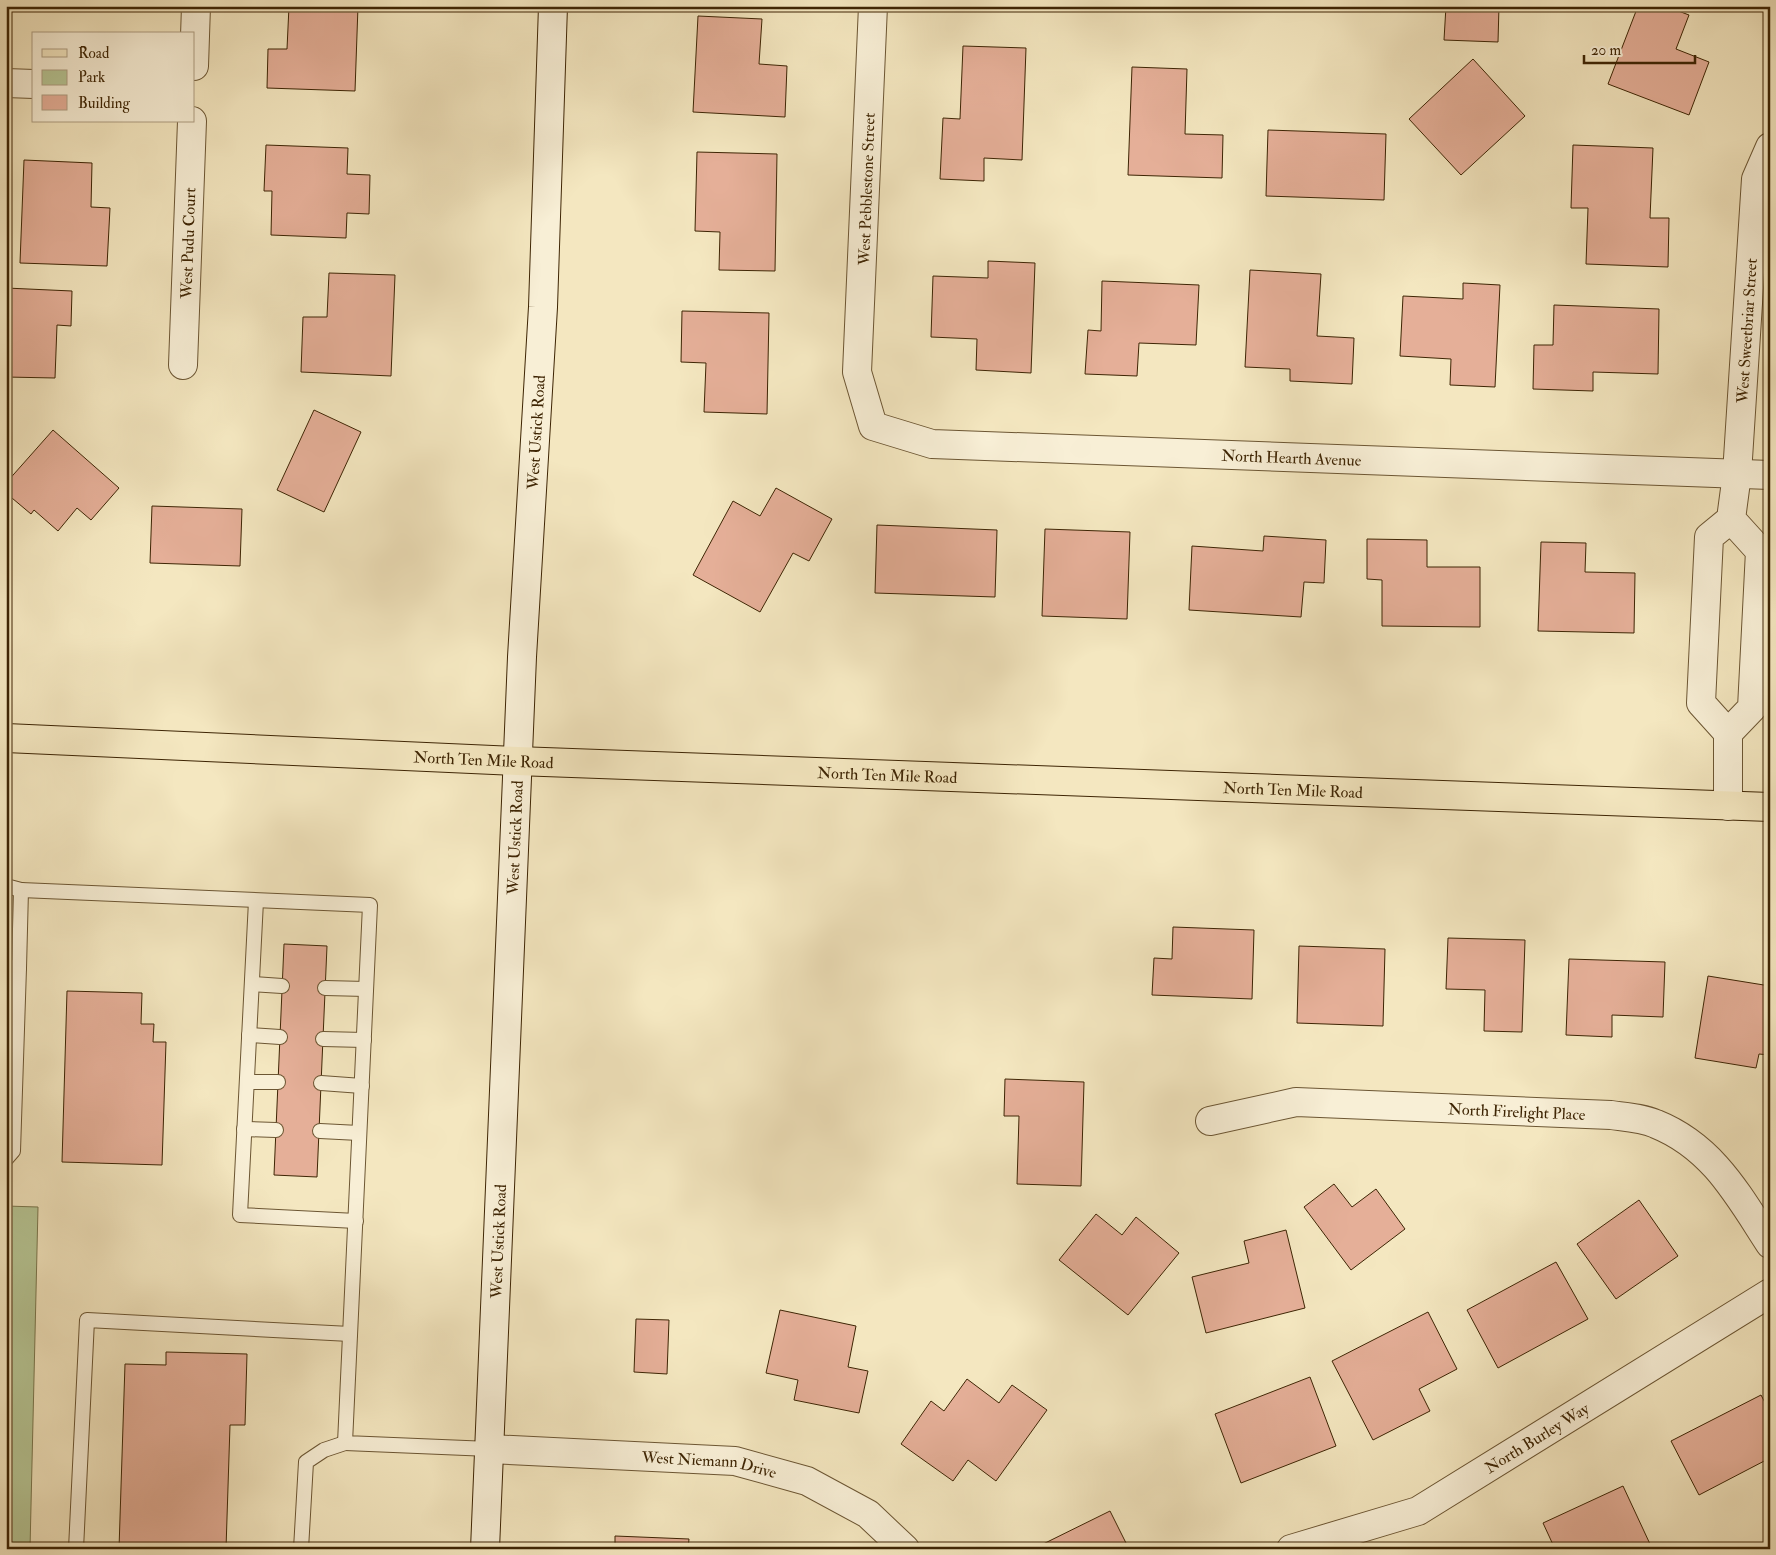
<svg xmlns="http://www.w3.org/2000/svg" width="1776" height="1555" viewBox="0 0 1776 1555" font-family="'IM FELL Double Pica',serif">
	<rect width="100%" height="100%" fill="#f4e7c0"/>
	<filter id="stains"><feTurbulence type="fractalNoise" baseFrequency=".004" numOctaves="4"/><feColorMatrix values="0 0 0 0 .2 0 0 0 0 .09 0 0 0 0 .02 0 0 0 .5 -.17"/></filter>
	<radialGradient id="worn" r=".72"><stop offset=".6" stop-color="#630" stop-opacity="0"/><stop offset="1" stop-color="#630" stop-opacity=".3"/></radialGradient>
	<!-- green -->
	<path fill="#b7c796" stroke="#7a764d" d="M6 1206 38 1207 30 1549H6Z"/>
	<!-- building -->
	<g fill="#e5af98" stroke="#3e2504">
		<path d="M36 6H100V11L36 9Z"/>
		<path d="M289 6H358L355 91 267 88 268 49H287Z"/>
		<path d="M949 6H1018V10Z"/>
		<path d="M1446 6H1499L1498 42 1444 40Z"/>
		<path d="M1638 6H1665L1689 15 1676 49 1709 62 1689 115 1608 84Z"/>
		<path d="M698 16 762 19 759 64 787 66 785 117 693 112Z"/>
		<path d="M963 46 1026 48 1022 160 984 158V181L940 179 943 118 960 119Z"/>
		<path d="M1473 59 1525 116 1461 175 1409 119Z"/>
		<path d="M1132 67 1187 69 1185 134 1223 135 1222 178 1128 175Z"/>
		<path d="M1268 130 1386 134 1384 200 1266 196Z"/>
		<path d="M266 145 348 148 347 174 370 175 369 214 347 213 346 238 271 235 272 191H264Z"/>
		<path d="M1573 145 1653 148 1650 218H1669L1668 267 1586 264 1588 208H1571Z"/>
		<path d="M697 152 777 154 775 271 719 270 720 232 695 231Z"/>
		<path d="M24 160 92 163 91 207 110 208 107 266 20 263Z"/>
		<path d="M988 261 1035 263 1031 373 976 370 977 339 931 337 933 276 988 278Z"/>
		<path d="M1250 270 1321 274 1317 336 1354 338 1352 384 1290 381V369L1245 367Z"/>
		<path d="M329 273 395 275 391 376 301 372 303 317H327Z"/>
		<path d="M1102 281 1199 285 1196 345 1139 343 1137 376 1085 374 1088 330 1101 331Z"/>
		<path d="M1463 283 1500 285 1495 387 1450 385 1451 359 1400 356 1403 296 1463 299Z"/>
		<path d="M6 288 72 291 71 326 57 325 55 378 6 377Z"/>
		<path d="M1554 305 1659 309 1658 374 1593 372V391L1533 389 1534 345H1553Z"/>
		<path d="M682 311 769 313 767 414 704 412 706 363 681 362Z"/>
		<path d="M314 410 361 432 324 512 277 490Z"/>
		<path d="M53 430 119 488 91 520 77 508 58 531 34 510 31 514 6 493V483Z"/>
		<path d="M776 488 832 519 809 561 793 553 760 612 693 575 733 501 760 516Z"/>
		<path d="M152 506 242 509 240 566 150 563Z"/>
		<path d="M877 525 997 530 995 597 875 593Z"/>
		<path d="M1045 529 1130 532 1127 619 1042 616Z"/>
		<path d="M1264 536 1326 540 1324 583 1304 582 1301 617 1189 610 1192 546 1263 551Z"/>
		<path d="M1367 539 1427 540V567H1480V627L1382 626V580L1367 579Z"/>
		<path d="M1541 542 1586 543 1585 572 1635 573 1634 633 1538 631Z"/>
		<path d="M1173 927 1254 930 1252 999 1152 995 1154 958 1172 959Z"/>
		<path d="M1448 938 1525 940 1522 1032 1484 1031 1485 990 1446 989Z"/>
		<path d="M284 944 327 946 317 1177 274 1175Z"/>
		<path d="M1299 946 1385 949 1383 1026 1297 1023Z"/>
		<path d="M1569 959 1665 962 1663 1017 1612 1015V1037L1566 1035Z"/>
		<path d="M1708 976 1770 986V1055L1759 1054 1756 1068 1695 1058Z"/>
		<path d="M67 991 142 993 141 1024H154L153 1042H166L162 1165 62 1162Z"/>
		<path d="M1005 1079 1084 1082 1081 1186 1017 1184 1019 1116H1004Z"/>
		<path d="M1334 1184 1352 1207 1376 1189 1405 1229 1351 1270 1304 1207Z"/>
		<path d="M1639 1200 1678 1256 1616 1299 1577 1244Z"/>
		<path d="M1096 1214 1122 1235 1136 1217 1179 1253 1128 1315 1059 1260Z"/>
		<path d="M1286 1230 1305 1308 1206 1333 1192 1277 1249 1263 1244 1241Z"/>
		<path d="M1556 1262 1588 1319 1498 1368 1467 1310Z"/>
		<path d="M780 1310 856 1326 848 1367 868 1371 859 1413 794 1400 798 1380 766 1373Z"/>
		<path d="M1428 1312 1457 1369 1419 1389 1430 1411 1373 1440 1332 1361Z"/>
		<path d="M636 1319 669 1320 667 1374 634 1372Z"/>
		<path d="M166 1352 247 1354 245 1425H230L226 1549H119L125 1364 166 1365Z"/>
		<path d="M1310 1377 1336 1446 1241 1483 1215 1414Z"/>
		<path d="M967 1379 999 1403 1012 1385 1047 1410 996 1481 968 1460 953 1481 901 1444 931 1401 944 1411Z"/>
		<path d="M1761 1395 1770 1412V1458L1699 1495 1671 1441Z"/>
		<path d="M1623 1486 1650 1544 1640 1549H1555L1543 1523Z"/>
		<path d="M1110 1511 1129 1549H1033Z"/>
		<path d="M615 1536 689 1539 688 1549H615Z"/>
	</g>
	<g fill="none" stroke-linecap="round" stroke-linejoin="round">
		<!-- lane casing -->
		<g stroke="#6c5633" stroke-width="16">
			<g id="lane">
				<path d="M6 886 21 890 19 968 6 967"/>
				<path d="M21 890 370 905 345 1443 490 1449"/>
				<path d="M256 901 240 1215 356 1221"/>
				<path d="M252 984 282 986"/>
				<path d="M325 988 366 989"/>
				<path d="M249 1035 280 1037"/>
				<path d="M323 1039 364 1040"/>
				<path d="M247 1082H278"/>
				<path d="M321 1083 362 1086"/>
				<path d="M244 1129 276 1130"/>
				<path d="M320 1131 359 1133"/>
				<path d="M6 1159 13 1151 19 968"/>
				<path d="M76 1549 87 1320 350 1334"/>
				<path d="M301 1549 306 1462 324 1450 345 1443"/>
			</g>
		</g>
		<!-- street casing -->
		<g stroke="#6c5633" stroke-width="30">
			<g id="street">
				<path id="s1" d="M873 6 857 372 873 426 932 444 1770 475"/>
				<path d="M194 66 196 6"/>
				<path d="M6 83 34 84"/>
				<path id="s2" d="M183 365 192 121"/>
				<path id="s3" d="M1731 519 1760 551 1752 708 1728 733 1701 703 1709 537 1731 519 1737 474 1756 179 1770 147"/>
				<path d="M1728 806V733"/>
				<path id="s4" d="M1210 1121 1296 1102 1611 1115C1626 1117 1643 1118 1656 1124 1713 1147 1738 1195 1770 1244"/>
				<path id="s5" d="M490 1449 735 1461 807 1481 868 1514 905 1549"/>
				<path id="s6" d="M1291 1549 1418 1511 1770 1293"/>
			</g>
		</g>
		<!-- secondary casing -->
		<g stroke="#3e2504" stroke-width="30">
			<g id="secondary">
				<path id="s7" d="M485 1549 522 657 543 307 553 6"/>
			</g>
		</g>
		<!-- primary casing -->
		<g stroke="#3e2504" stroke-width="30">
			<g id="primary">
				<path id="s8" d="M6 738 517 761 1770 807"/>
			</g>
		</g>
		<!-- lane -->
		<use href="#lane" stroke="#f8efd6" stroke-width="14"/>
		<!-- street -->
		<use href="#street" stroke="#f8efd6" stroke-width="28"/>
		<!-- secondary -->
		<use href="#secondary" stroke="#f8efd6" stroke-width="28"/>
		<!-- primary -->
		<use href="#primary" stroke="#f4e7c0" stroke-width="28"/>
	</g>
	<g text-anchor="middle" stroke-width="4.5" stroke-linejoin="round" paint-order="stroke">
		<!-- street labels -->
		<g font-size="16" fill="#3e2504" stroke="#f8efd6">
			<text transform="translate(866 189) rotate(-88)" y="6">West Pebblestone Street</text>
			<text dy="6" stroke="none"><textPath href="#s2" startOffset="122">West Pudu Court</textPath></text>
			<text dy="6" stroke="none"><textPath href="#s3" startOffset="659">West Sweetbriar Street</textPath></text>
			<text dy="6" stroke="none"><textPath href="#s7" startOffset="1118">West Ustick Road</textPath></text>
			<text dy="6" stroke="none"><textPath href="#s1" startOffset="844">North Hearth Avenue</textPath></text>
			<text dy="6" stroke="none"><textPath href="#s8" startOffset="478">North Ten Mile Road</textPath></text>
			<text dy="6" stroke="none"><textPath href="#s8" startOffset="882">North Ten Mile Road</textPath></text>
			<text dy="6" stroke="none"><textPath href="#s8" startOffset="1288">North Ten Mile Road</textPath></text>
			<text dy="6" stroke="none"><textPath href="#s7" startOffset="712">West Ustick Road</textPath></text>
			<text dy="6" stroke="none"><textPath href="#s4" startOffset="309">North Firelight Place</textPath></text>
			<text dy="6" stroke="none"><textPath href="#s7" startOffset="308">West Ustick Road</textPath></text>
			<text dy="6" stroke="none"><textPath href="#s6" startOffset="272">North Burley Way</textPath></text>
			<text dy="6" stroke="none"><textPath href="#s5" startOffset="220">West Niemann Drive</textPath></text>
		</g>
	</g>
	<!-- margin -->
	<rect width="1776" height="1555" fill="none" stroke="#f4e7c0" stroke-width="25"/>
	<rect x="8" y="8" width="1761" height="1540" fill="none" stroke="#3e2504" stroke-width="2.5"/>
	<rect x="12" y="12" width="1751" height="1530" fill="none" stroke="#3e2504"/>
	<!-- legend -->
	<rect x="32" y="32" width="162" height="90" fill="#f8efd6" stroke="#ae9e82"/>
	<rect x="42" y="49" width="25" height="8" fill="#f4e7c0" stroke="#ae9e82"/>
	<text x="78" y="58" font-size="15" fill="#3e2504">Road</text>
	<rect x="42" y="70" width="25" height="15" fill="#b7c796" stroke="#ae9e82"/>
	<text x="78" y="82" font-size="15" fill="#3e2504">Park</text>
	<rect x="42" y="95" width="25" height="15" fill="#e5af98" stroke="#ae9e82"/>
	<text x="78" y="108" font-size="15" fill="#3e2504">Building</text>
	<!-- scale -->
	<path d="M1584 55v8h111v-8" fill="none" stroke="#3e2504" stroke-width="2.5"/>
	<text x="1591" y="55" font-size="15" fill="#3e2504" stroke="#f8efd6" stroke-width="4" paint-order="stroke">20 m</text>
	<rect width="100%" height="100%" filter="url(#stains)"/>
	<rect width="100%" height="100%" fill="url(#worn)"/>
</svg>
